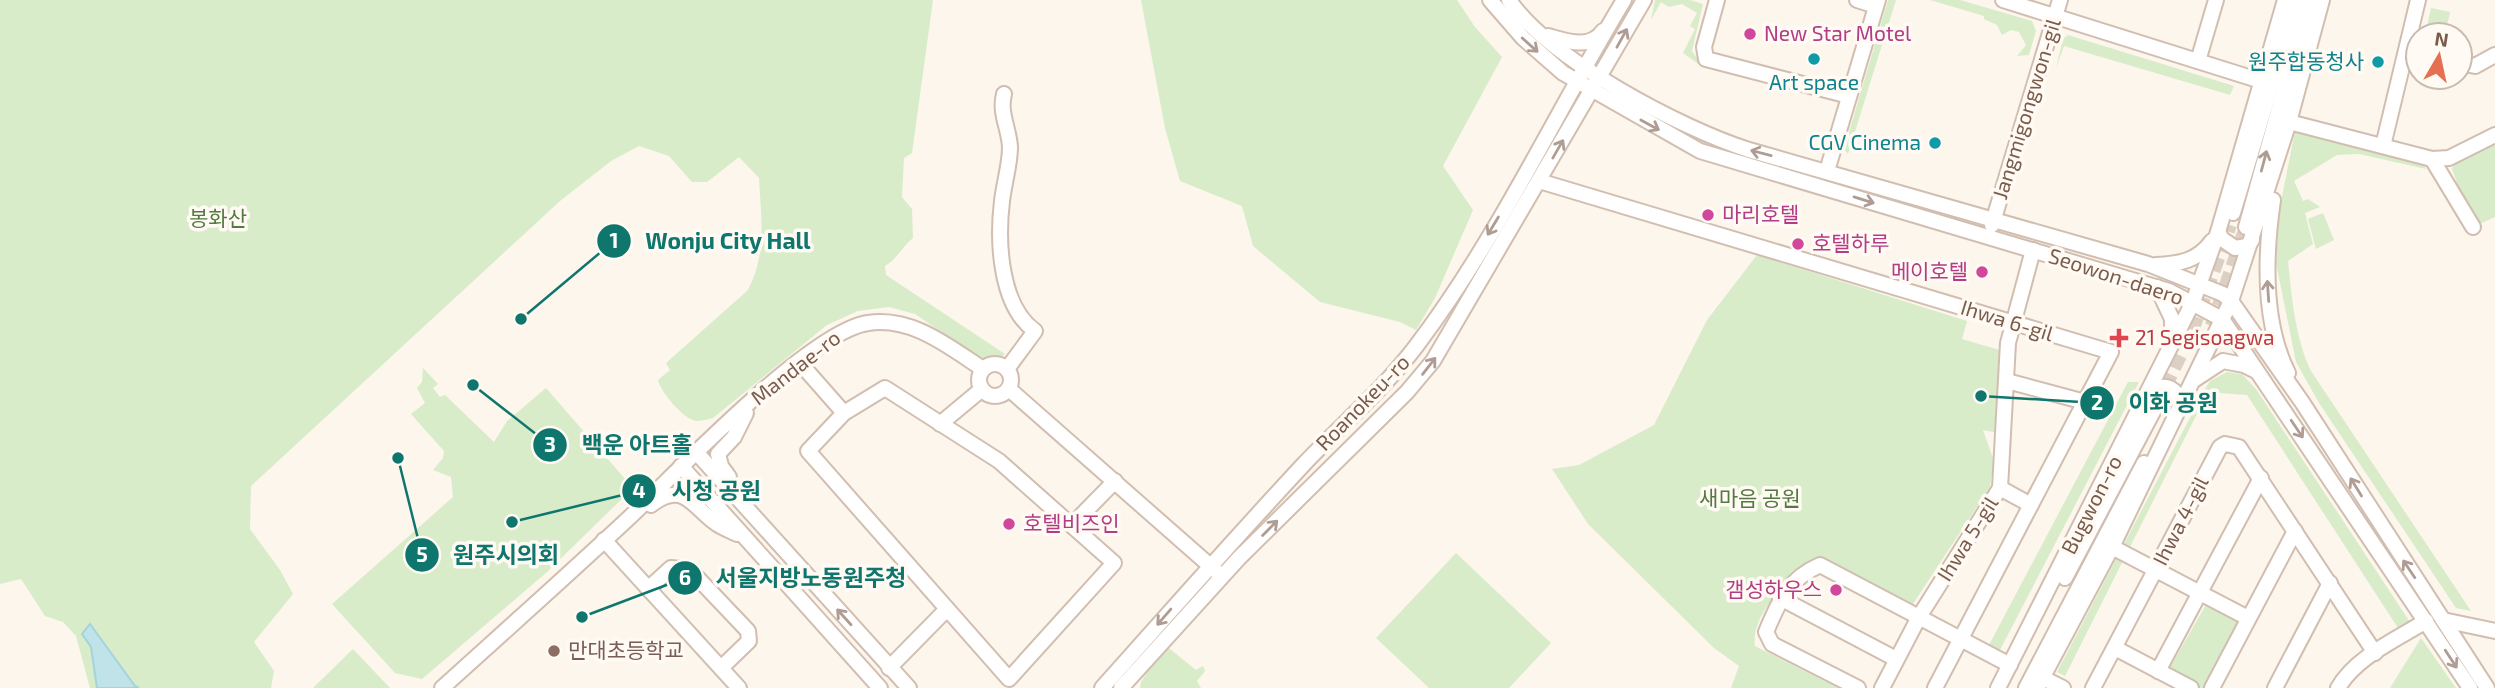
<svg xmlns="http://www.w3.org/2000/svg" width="2495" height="688" viewBox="0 0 2495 688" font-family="'Exo 2','Noto Sans KR',sans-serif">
	<rect width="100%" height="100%" fill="#fdf6ec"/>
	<!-- green -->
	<g fill="#d8ecc9">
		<path d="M0 0H933L912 153 904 158 902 197 912 209 913 238C902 247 898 258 885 266L886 275 1005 354 990 365 915 314 889 307 858 311 827 325 713 418C708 419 701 421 696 421 683 419 660 391 658 380L670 370 666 363 748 290C767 254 761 217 759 178L739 157 707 182H692L669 156 639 146 611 161 560 201 251 486 250 529 280 570 293 594 254 642 274 671 271 688H90L76 636 63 622 45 616 21 579 0 584Z"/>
		<path d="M1141 0H1457L1475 27 1502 57 1443 166 1473 210 1435 298 1416 330 1400 322 1320 302 1253 246 1242 206 1180 181 1165 128Z"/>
		<path d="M1655 0H1690L1703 4 1692 51 1704 68 1683 53 1695 29 1690 26 1697 13 1682 4 1669 7 1661 2 1651 20Z"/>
		<path d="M1888 0H1896L1848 154 1844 149Z"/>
		<path d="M1930 0H1960L2032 21 2036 31 2029 55 2017 56 2026 45 2019 32 2011 30 2002 35 1997 25 1984 19V16Z"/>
		<path d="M2431 8 2450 12 2445 35H2425Z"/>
		<path d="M2068 35 2234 86 2230 95 2064 46 2056 68 2063 39Z"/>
		<path d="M2295 131 2421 160 2426 169 2359 154 2337 155 2294 181 2303 201 2308 199 2320 207 2305 213 2313 244 2288 261C2292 298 2295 338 2311 371L2471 611 2456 608 2319 403 2296 362 2276 263 2279 212Z"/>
		<path d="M2495 142V217L2473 227 2452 169 2455 163Z"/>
		<path d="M2323 213 2334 240 2316 249 2308 219Z"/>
		<path d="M1757 255 1967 321 1962 339 2003 351 1998 433 1983 430 1994 461 1990 487 1913 604 1861 581 1805 565C1785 584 1751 615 1755 646L1838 688H1731L1739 666 1714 648 1588 524 1552 469 1579 465 1654 425 1707 320Z"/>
		<path d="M423 368 438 384 433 388 440 397 445 395 494 442 507 421 546 388 633 488 547 572 422 679 395 673 332 604 453 497 451 477 433 470 443 458 444 451 411 414 425 403 417 388 422 382Z"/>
		<path d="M2227 372 2242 374 2256 389 2410 622 2409 626 2398 628 2247 395 2219 393 2205 398 2065 676 2057 672 2205 389 2210 381Z"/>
		<path d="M2128 382H2139L2000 650H1996L1989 645Z"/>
		<path d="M1456 553 1551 643 1509 688H1429L1376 638Z"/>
		<path d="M2207 603 2240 623 2205 688H2201L2169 669Z"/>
		<path d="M2421 638 2456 688H2390Z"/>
		<path d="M1165 645 1196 670 1203 666 1205 671 1197 681 1201 688H1140L1141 682Z"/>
		<path d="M353 649 390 688H313Z"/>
	</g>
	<!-- water -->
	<path fill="#bfe3e8" stroke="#a5d3da" stroke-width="2" d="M90 624 135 686 139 688H97L91 647 82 634Z"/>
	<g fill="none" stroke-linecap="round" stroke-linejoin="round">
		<!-- minor-tunnel -->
		<g stroke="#dcd0c4" stroke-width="14" stroke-dasharray="14 7" stroke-linecap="butt">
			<path d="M2212 326 2246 227"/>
			<path d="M2156 406 2193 328 2230 225"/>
		</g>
		<!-- minor casing -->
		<g stroke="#d1beb0" stroke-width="18">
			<g id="minor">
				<path d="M1490 0 1523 38 1563 73 1700 151 2169 291 2222 319 2470 688"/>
				<path d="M1509 0C1549 59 1682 129 1749 150L2148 264 2223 294 2231 301 2302 402 2487 688"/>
				<path d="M1717 0 1704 47 1706 59 1849 96"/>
				<path d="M1857 0 1876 6"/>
				<path d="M2003 0 2261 81"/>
				<path d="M1548 36C1566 41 1590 50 1603 31"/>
				<path d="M2198 61 2216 0"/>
				<path d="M2460 63 2475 66 2495 55"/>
				<path d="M1004 94C999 113 1009 128 1010 147 1010 165 1004 183 1002 201 997 242 1000 306 1035 331L1007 369"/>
				<path d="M2289 122 2432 159 2449 158 2495 135"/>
				<path d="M2383 146 2418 0"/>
				<path d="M2432 159 2473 227"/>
				<path d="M1827 171 1878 0"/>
				<path d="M1539 181 2111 352 1935 688"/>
				<path d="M2273 200C2265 255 2262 321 2288 373"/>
				<path d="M2233 213 2297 0"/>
				<path d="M1992 225 2060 0"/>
				<path d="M2246 227 2309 0"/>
				<path d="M2218 232 2222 239 2235 248 2247 246 2252 240"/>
				<path d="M2156 265C2179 264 2198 261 2212 241"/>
				<path d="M2157 287 2172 319V339"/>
				<path d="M800 363 844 413 808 451 1009 679 1114 563 999 461 885 388 844 413"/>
				<circle cx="995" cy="380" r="16"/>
				<path d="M2194 380 2223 361 2244 365 2256 371"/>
				<path d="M2007 381 2085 402"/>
				<path d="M1009 389 1216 571"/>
				<path d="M2150 392C2166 381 2177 389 2183 405"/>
				<path d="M940 424 982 389"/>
				<path d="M696 452 909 688"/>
				<path d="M681 466 880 688"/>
				<path d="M729 477 721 466 718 454 734 437 746 413"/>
				<path d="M2000 488 2031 505"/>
				<path d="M651 505C684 479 693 508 717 524 723 528 731 531 737 534"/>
				<path d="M1072 525 1115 481"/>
				<path d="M604 540 739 688"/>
				<path d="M2112 547 2248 618"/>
				<path d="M2065 578 2156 406"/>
				<path d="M648 589 671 568 690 570 748 631 749 641 721 668"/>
				<path d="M1780 598 1896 659"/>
				<path d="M2443 620 2495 631"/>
				<path d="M2115 648 2191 688"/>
				<path d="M889 668 947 609"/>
				<path d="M2158 671 2261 478"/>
				<path d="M2043 678 2063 688"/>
				<path d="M442 688C505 631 569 574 631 516 677 472 811 331 868 323 912 316 949 347 983 369"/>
				<path d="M1102 688C1169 613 1235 538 1304 464 1342 424 1384 389 1417 345 1498 238 1555 114 1624 0"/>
				<path d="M1121 688 1239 558 1407 392 1433 361 1644 0"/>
				<path d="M1858 688 1772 644 1766 632C1779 601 1788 579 1820 565L2010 665"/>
				<path d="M1882 688 1919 617 2000 488 2008 343 2033 250"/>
				<path d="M1998 688 2193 302 2218 232 2285 0"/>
				<path d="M2026 688 2144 463"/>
				<path d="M2037 688 2112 547 2231 301 2289 122 2322 0"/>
				<path d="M2093 688 2220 447 2225 444 2239 447 2375 653"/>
				<path d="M2212 688 2295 531"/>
				<path d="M2275 688 2330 583"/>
				<path d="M2338 688C2356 657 2397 639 2426 621"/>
			</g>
		</g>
		<!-- minor -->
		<use href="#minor" stroke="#fff" stroke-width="14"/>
	</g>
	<!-- one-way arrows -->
	<defs><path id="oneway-shaft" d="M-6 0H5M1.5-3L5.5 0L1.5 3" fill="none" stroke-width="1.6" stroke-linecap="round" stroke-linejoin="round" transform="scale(1.75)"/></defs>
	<g stroke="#af9d94">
		<use href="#oneway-shaft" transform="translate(1622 38) rotate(-61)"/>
		<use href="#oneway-shaft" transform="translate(1530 45) rotate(42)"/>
		<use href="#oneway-shaft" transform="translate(1650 125) rotate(29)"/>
		<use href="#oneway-shaft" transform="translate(1558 149) rotate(-60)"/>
		<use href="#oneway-shaft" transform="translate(1761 153) rotate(-165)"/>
		<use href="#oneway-shaft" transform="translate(2264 161) rotate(-75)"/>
		<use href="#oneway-shaft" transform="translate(1864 200) rotate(17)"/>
		<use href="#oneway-shaft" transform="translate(1493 226) rotate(121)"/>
		<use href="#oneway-shaft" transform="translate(2268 291) rotate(-94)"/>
		<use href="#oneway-shaft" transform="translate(1429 366) rotate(-52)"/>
		<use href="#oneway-shaft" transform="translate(2297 429) rotate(56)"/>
		<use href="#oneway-shaft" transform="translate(2356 487) rotate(-122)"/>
		<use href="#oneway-shaft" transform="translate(1270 528) rotate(-45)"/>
		<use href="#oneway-shaft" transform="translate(2409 569) rotate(-124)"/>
		<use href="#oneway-shaft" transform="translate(844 617) rotate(-132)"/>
		<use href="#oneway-shaft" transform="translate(1164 617) rotate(131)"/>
		<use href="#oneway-shaft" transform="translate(2451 659) rotate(57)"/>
	</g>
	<!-- markers -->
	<g fill="#d1479c" stroke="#fffaf3" stroke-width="2.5">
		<circle cx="1750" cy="34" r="7"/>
		<circle cx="1708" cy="215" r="7"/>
		<circle cx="1798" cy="244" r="7"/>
		<circle cx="1982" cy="272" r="7"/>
		<circle cx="1009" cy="524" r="7"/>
		<circle cx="1836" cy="590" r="7"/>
	</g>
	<g fill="#0f9aa8" stroke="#fffaf3" stroke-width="2.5">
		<circle cx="1814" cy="59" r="7"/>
		<circle cx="2378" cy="62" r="7"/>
		<circle cx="1935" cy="143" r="7"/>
	</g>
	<path fill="#e0444e" stroke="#fffaf3" stroke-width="2.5" d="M2115.5 327.5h7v7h7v7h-7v7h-7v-7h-7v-7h7z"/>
	<circle fill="#8d6e63" stroke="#fffaf3" stroke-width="2.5" cx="554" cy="651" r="7"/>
	<g text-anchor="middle" stroke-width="7" stroke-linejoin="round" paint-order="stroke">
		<!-- hotel labels -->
		<g font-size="21" fill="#b23c85" stroke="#fffaf3" text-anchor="start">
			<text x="1764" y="41">New Star Motel</text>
			<text x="1722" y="222">마리호텔</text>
			<text x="1812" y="251">호텔하루</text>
			<text x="1968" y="279" text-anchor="end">메이호텔</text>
			<text x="1023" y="531">호텔비즈인</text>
			<text x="1822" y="597" text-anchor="end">갬성하우스</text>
		</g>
		<!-- culture labels -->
		<g font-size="21" fill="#0d838f" stroke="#fffaf3" text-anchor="end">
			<text x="2364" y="69">원주합동청사</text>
			<text x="1814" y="90" text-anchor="middle">Art space</text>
			<text x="1921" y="150">CGV Cinema</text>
		</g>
		<!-- street labels -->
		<g font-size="21" fill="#7a5c4d" stroke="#fffaf3">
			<text transform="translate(2027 109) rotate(-73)" y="7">Jangmigongwon-gil</text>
			<text transform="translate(2116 277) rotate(18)" y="7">Seowon-daero</text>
			<text transform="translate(2007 321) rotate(17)" y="7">Ihwa 6-gil</text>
			<text transform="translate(796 368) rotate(-38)" y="7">Mandae-ro</text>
			<text transform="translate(1363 403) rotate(-46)" y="7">Roanokeu-ro</text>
			<text transform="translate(2092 505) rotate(-63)" y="7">Bugwon-ro</text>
			<text transform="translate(2181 521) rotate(-63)" y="7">Ihwa 4-gil</text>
			<text transform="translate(1968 539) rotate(-58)" y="7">Ihwa 5-gil</text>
		</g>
		<!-- park labels -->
		<g font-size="21" fill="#537a41" stroke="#fffaf3">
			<text x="218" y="226">봉화산</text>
			<text x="1750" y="506">새마음 공원</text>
		</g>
		<!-- health labels -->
		<g font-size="21" fill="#be3a42" stroke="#fffaf3" text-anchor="start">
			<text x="2135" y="345">21 Segisoagwa</text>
		</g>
		<!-- education labels -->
		<g font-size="21" fill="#785e54" stroke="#fffaf3" text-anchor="start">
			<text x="568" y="658">만대초등학교</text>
		</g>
	</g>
	<!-- callouts -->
	<path fill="none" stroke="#0f766e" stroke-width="2.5" d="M521 319L614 241M1981 396L2097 403M473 385L550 445M512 522L639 491M398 458L422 555M582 617L685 578"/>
	<g fill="#0f766e" stroke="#fffaf3" stroke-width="2.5">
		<circle cx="521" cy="319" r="7"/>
		<circle cx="1981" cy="396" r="7"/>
		<circle cx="473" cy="385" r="7"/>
		<circle cx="512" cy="522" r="7"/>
		<circle cx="398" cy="458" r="7"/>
		<circle cx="582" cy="617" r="7"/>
		<circle cx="614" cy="241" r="18"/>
		<circle cx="2097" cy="403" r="18"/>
		<circle cx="550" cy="445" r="18"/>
		<circle cx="639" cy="491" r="18"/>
		<circle cx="422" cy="555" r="18"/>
		<circle cx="685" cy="578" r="18"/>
	</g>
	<g font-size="21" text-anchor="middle" font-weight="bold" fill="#fff">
		<text x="614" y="248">1</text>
		<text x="2097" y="410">2</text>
		<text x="550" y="452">3</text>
		<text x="639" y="498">4</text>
		<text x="422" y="562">5</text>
		<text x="685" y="585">6</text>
	</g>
	<g font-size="23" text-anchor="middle" font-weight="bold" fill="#0f766e" stroke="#fffaf3" stroke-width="7" stroke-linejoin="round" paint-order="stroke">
		<text x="728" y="249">Wonju City Hall</text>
		<text x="2173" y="411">이화 공원</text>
		<text x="637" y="453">백운 아트홀</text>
		<text x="716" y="499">시청 공원</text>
		<text x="506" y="563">원주시의회</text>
		<text x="811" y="586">서울지방노동원주청</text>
	</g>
	<!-- north arrow -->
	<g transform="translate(2439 56) rotate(9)"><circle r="33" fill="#fffaf3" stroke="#cabbb1" stroke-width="2"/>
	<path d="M0-5L12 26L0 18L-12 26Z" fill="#e76f51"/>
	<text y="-10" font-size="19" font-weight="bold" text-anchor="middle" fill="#7a5c4d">N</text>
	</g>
</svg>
